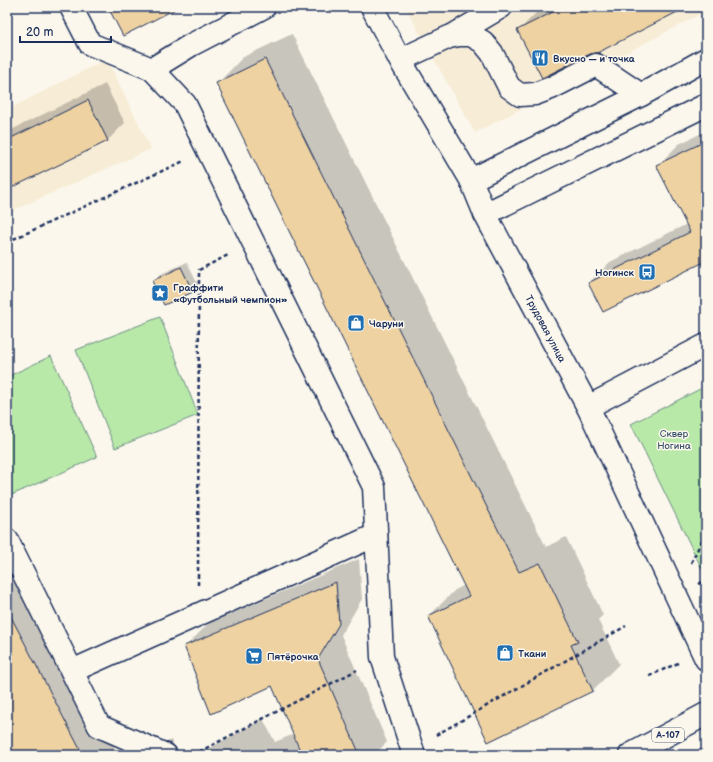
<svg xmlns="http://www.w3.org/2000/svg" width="713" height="762" viewBox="0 0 713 762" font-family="'Balsamiq Sans',sans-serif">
	<rect width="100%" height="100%" fill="#fbf7ec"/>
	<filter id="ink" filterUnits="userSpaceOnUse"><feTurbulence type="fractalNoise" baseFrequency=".025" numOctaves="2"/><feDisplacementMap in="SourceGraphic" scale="8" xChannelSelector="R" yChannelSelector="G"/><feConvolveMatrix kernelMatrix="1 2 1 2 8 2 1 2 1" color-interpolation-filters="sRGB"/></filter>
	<g filter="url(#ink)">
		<!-- built -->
		<g fill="#f7ecd6">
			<path d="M405 7H706V11L475 133Z"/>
			<path d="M107 59 151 149 7 213V110Z"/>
		</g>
		<!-- green -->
		<g fill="#b9e9a8" stroke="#6a8c83">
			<path d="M160 317 198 415 115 448 76 350Z"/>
			<path d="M51 356 97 457 7 497V377Z"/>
			<path d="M706 386V577L631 424Z"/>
		</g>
		<!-- shadow -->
		<g fill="#0003">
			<path d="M542 7H684L518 31Z"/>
			<path d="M292 34 546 547 566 537 603 615 598 620 619 664 593 690 488 741 429 616 455 590 465 585 217 84 243 57Z"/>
			<path d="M105 84 125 123 108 140 7 189V132Z"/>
			<path d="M706 131V260L589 283 610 262 687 224 658 165 679 144Z"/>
			<path d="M187 262 198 285 192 291 154 281 159 275Z"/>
			<path d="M7 540 118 755H12L7 745Z"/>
			<path d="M359 559 362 599 341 635 387 742 374 755H196L263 719 275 742 294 734 273 684 185 647 209 623Z"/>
			<path d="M171 740 179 755H141Z"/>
		</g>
		<!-- building -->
		<g fill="#eed2a2" stroke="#1b2f5e">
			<path d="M108 7H179L123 36Z"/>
			<path d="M563 7H687L597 53 590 54 542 78 517 30Z"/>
			<path d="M265 59 519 572 540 563 578 642 571 645 593 691 488 742 428 616 469 596 216 83Z"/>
			<path d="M88 100 108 141 7 190V140Z"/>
			<path d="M706 141V266L704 262 603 312 588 283 690 232 656 165Z"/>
			<path d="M181 267 193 292 164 305 152 281Z"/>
			<path d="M336 582 339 624 318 659 360 755H302L272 686 211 714 184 646Z"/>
			<path d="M7 609 83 755H7Z"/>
		</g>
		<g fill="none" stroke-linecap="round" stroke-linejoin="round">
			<!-- minor casing -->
			<g stroke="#1b2f5e" stroke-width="25">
				<g id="minor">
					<path d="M71 7 90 44 152 69 185 104 374 487 382 657 414 755"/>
					<path id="s1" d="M372 7 400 60 471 180 485 214 588 407 706 659"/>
					<path d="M452 36 501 7"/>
					<path d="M400 60 449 37 459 35H471L483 42 492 53 509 87 520 95 535 94 551 88 596 65 641 95"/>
					<path d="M152 69 191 45 264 7"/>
					<path d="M471 180 641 95 706 59"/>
					<path d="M485 214 706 105"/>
					<path d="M588 407 706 345"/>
					<path d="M7 540 99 726 166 755"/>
					<path d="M72 671 376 535"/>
				</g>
			</g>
			<!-- major casing -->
			<g stroke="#1b2f5e" stroke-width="25">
				<path id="major" d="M630 755 706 714"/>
			</g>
			<!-- path -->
			<g stroke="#1b2f5e" stroke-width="2.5" stroke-dasharray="4 3" stroke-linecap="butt">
				<path d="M7 242 184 161"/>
				<path d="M691 563 706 532"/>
				<path d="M699 584 706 580"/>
				<path d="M198 585 199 270 230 254"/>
				<path d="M649 676 678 663"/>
				<path d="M436 735 626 626"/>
				<path d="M193 755 357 670"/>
			</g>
			<!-- minor -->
			<use href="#minor" stroke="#fbf7ec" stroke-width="22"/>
			<!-- major -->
			<use href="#major" stroke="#fbf7ec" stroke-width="22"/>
		</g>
	</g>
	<!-- icons -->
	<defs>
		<g id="restaurant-square" transform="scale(0.9)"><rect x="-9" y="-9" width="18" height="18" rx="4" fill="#1f6fb2" stroke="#fbf7ec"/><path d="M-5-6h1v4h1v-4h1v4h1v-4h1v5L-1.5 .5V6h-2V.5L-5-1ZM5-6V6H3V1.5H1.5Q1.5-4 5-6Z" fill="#fff"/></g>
		<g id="bus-square" transform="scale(0.9)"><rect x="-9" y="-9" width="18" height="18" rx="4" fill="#1f6fb2" stroke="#fbf7ec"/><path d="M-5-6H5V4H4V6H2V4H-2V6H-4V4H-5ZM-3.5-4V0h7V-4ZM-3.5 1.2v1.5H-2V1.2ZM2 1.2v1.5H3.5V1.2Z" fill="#fff"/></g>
		<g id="sight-square" transform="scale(0.9)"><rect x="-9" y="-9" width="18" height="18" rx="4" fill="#1f6fb2" stroke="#fbf7ec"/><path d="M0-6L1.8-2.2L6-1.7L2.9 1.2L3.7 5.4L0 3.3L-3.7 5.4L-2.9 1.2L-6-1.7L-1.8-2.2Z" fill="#fff"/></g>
		<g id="shop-square" transform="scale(0.9)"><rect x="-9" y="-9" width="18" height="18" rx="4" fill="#1f6fb2" stroke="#fbf7ec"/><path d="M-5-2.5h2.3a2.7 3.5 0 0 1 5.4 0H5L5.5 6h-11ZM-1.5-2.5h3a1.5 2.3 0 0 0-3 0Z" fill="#fff"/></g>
		<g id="supermarket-square" transform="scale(0.9)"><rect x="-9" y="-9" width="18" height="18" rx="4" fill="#1f6fb2" stroke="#fbf7ec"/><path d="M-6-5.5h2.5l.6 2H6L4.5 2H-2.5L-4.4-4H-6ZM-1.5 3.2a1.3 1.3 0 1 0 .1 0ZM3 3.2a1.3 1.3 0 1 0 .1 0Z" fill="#fff"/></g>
	</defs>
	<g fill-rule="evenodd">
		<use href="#restaurant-square" x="540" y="58"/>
		<use href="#bus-square" x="647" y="272"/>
		<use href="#sight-square" x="160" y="293"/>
		<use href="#shop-square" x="356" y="323"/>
		<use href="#shop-square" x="505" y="653"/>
		<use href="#supermarket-square" x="254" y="656"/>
	</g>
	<g text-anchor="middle" stroke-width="3" stroke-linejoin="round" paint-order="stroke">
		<!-- shield labels -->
		<rect fill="#fbf7ec" stroke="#5e6b89" stroke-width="1" x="652" y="728" width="32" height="14" rx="3"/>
		<g font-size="9" font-weight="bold" fill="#1b2f5e">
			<text x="668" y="738">А-107</text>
		</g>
		<!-- poi labels -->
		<g font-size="10" font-weight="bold" fill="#1b2f5e" stroke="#fbf7ec" text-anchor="start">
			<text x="553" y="62">Вкусно — и точка</text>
			<text x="634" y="276" text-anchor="end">Ногинск</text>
			<text x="173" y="291">Граффити<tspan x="173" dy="12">«Футбольный чемпион»</tspan></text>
			<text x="369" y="327">Чаруни</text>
			<text x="518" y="657">Ткани</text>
			<text x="267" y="660">Пятёрочка</text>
		</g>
		<!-- street labels -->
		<g font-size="10" fill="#1b2f5e" stroke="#fbf7ec">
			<text dy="4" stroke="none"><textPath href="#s1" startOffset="366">Трудовая улица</textPath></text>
		</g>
		<!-- park labels -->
		<g font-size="10" fill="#3b546d" stroke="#fbf7ec">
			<text x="674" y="437">Сквер<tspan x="674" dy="12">Ногина</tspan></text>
		</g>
	</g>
	<!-- margin -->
	<rect width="713" height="762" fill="none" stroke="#fbf7ec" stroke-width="24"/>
	<rect x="12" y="12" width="689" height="738" fill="none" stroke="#1b2f5e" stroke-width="1.5" filter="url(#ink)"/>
	<!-- scale -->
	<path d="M20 36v6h91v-6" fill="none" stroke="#1b2f5e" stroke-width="2"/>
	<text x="26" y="36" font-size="12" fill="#1b2f5e" stroke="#fbf7ec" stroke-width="3" paint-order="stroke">20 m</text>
</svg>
